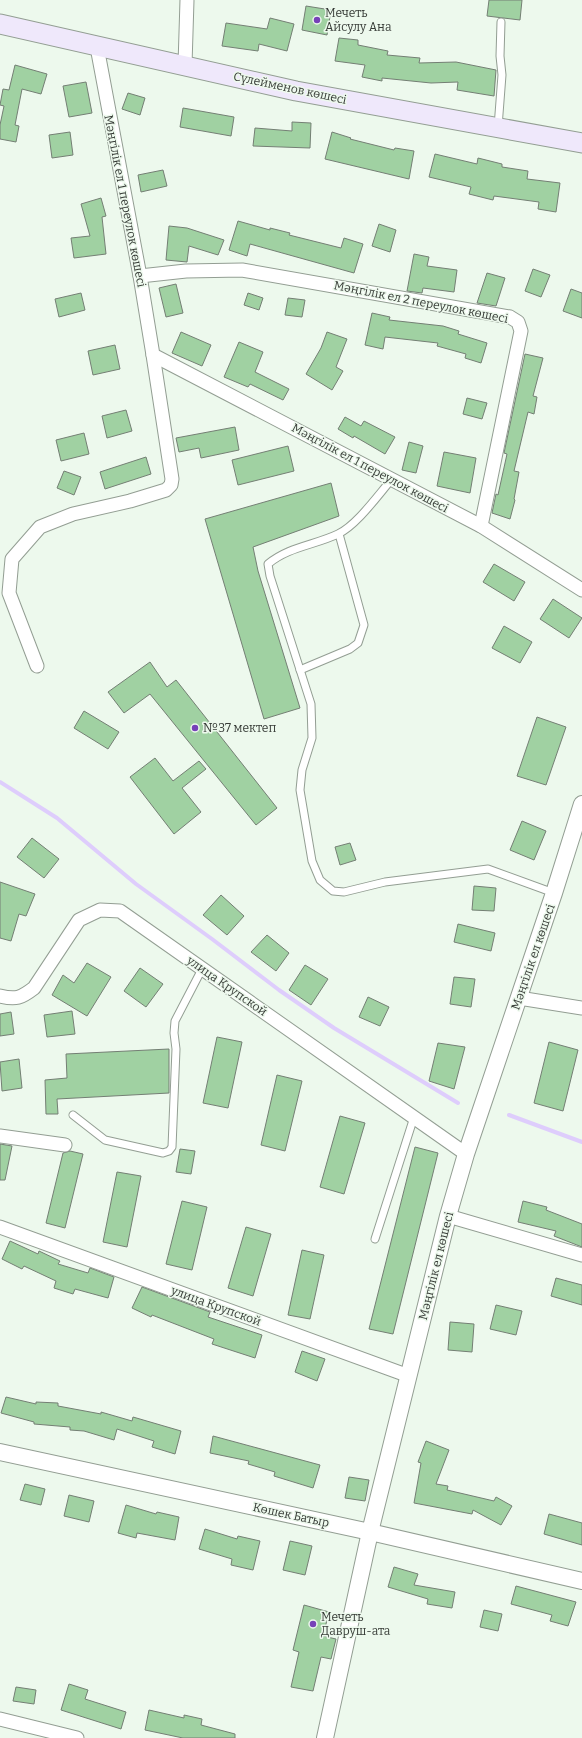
<svg xmlns="http://www.w3.org/2000/svg" width="582" height="1738" viewBox="0 0 582 1738" font-family="Bitter,serif">
	<rect width="100%" height="100%" fill="#edf9ed"/>
	<g fill="none" stroke-linecap="round" stroke-linejoin="round">
		<!-- stream -->
		<g stroke="#decdfc" stroke-width="4">
			<path d="M0 782 57 818 136 884 212 939 279 990 334 1028 458 1103"/>
			<path d="M509 1115 582 1142"/>
		</g>
	</g>
	<!-- building -->
	<g fill="#a0d1a2" stroke="#747f74">
		<path d="M489 0H522L520 20 487 16Z"/>
		<path d="M306 6 331 10 327 35 302 30Z"/>
		<path d="M270 18 294 24 287 51 259 44 258 51 222 46 226 23 267 29Z"/>
		<path d="M339 38 358 40V45L388 51 387 55 420 58 419 63 456 62 496 70 494 96 457 90 458 82 431 83 382 78V81L362 77 365 65 335 61Z"/>
		<path d="M15 65 47 74 41 94 22 89 15 125 19 126 16 142 0 139V125L4 106 0 105 3 89 9 90Z"/>
		<path d="M86 82 92 113 69 117 63 86Z"/>
		<path d="M128 93 145 98 140 115 122 109Z"/>
		<path d="M183 108 234 117 231 136 180 127Z"/>
		<path d="M292 122 311 123 310 148 253 146 255 128 292 131Z"/>
		<path d="M70 132 73 155 52 158 49 135Z"/>
		<path d="M332 132 351 138 350 139 394 150 395 148 414 151 409 179 325 159Z"/>
		<path d="M435 154 477 164 478 158 502 164V167L528 171 527 179 560 183 556 212 538 209 539 202 494 196 493 200 469 194 471 187 429 177Z"/>
		<path d="M163 170 167 186 141 192 138 175Z"/>
		<path d="M101 198 106 216 102 217 106 254 74 258 71 238 90 236 81 204Z"/>
		<path d="M238 221 270 230V228L290 233 289 235 341 248 344 238 363 244 354 273 250 244 247 256 229 250Z"/>
		<path d="M379 224 396 230 390 252 372 246Z"/>
		<path d="M169 226 187 228 224 240 218 255 189 246 187 262 166 260Z"/>
		<path d="M414 254 429 257 427 266 457 270 454 292 423 288 422 293 407 291Z"/>
		<path d="M533 269 550 275 541 297 525 291Z"/>
		<path d="M487 273 505 278 496 306 477 303Z"/>
		<path d="M176 284 183 313 166 317 159 288Z"/>
		<path d="M571 289 582 293V318L563 311Z"/>
		<path d="M81 293 85 310 59 317 55 299Z"/>
		<path d="M248 293 263 298 259 310 244 305Z"/>
		<path d="M288 298 305 300 302 317 285 315Z"/>
		<path d="M372 313 390 317 389 320 443 326 459 331 458 334 487 343 481 363 465 358 466 354 437 346 438 343 385 337 383 349 365 345Z"/>
		<path d="M181 332 211 345 202 366 172 353Z"/>
		<path d="M327 332 347 339 336 367 343 371 332 390 306 374 321 348Z"/>
		<path d="M239 342 263 352 255 372 289 389 283 400 250 384 248 387 224 377Z"/>
		<path d="M115 345 120 369 93 375 88 351Z"/>
		<path d="M525 354 543 358 533 396 537 397 534 414 528 412 514 471 519 472 514 499 515 500 510 519 492 513 496 494 498 495 507 454 504 453Z"/>
		<path d="M467 398 487 403 482 419 463 414Z"/>
		<path d="M126 410 132 431 107 438 102 416Z"/>
		<path d="M345 417 361 426 364 421 395 437 385 454 354 436 353 438 338 429Z"/>
		<path d="M235 427 239 450 201 458 199 448 179 452 176 438Z"/>
		<path d="M84 433 89 454 61 461 56 440Z"/>
		<path d="M409 442 423 446 416 473 402 470Z"/>
		<path d="M288 446 294 471 238 485 232 460Z"/>
		<path d="M444 452 476 458 470 493 437 486Z"/>
		<path d="M146 457 151 474 105 489 100 472Z"/>
		<path d="M64 471 81 477 74 495 57 488Z"/>
		<path d="M331 483 339 516 253 547 258 571 300 708 264 719 205 519Z"/>
		<path d="M494 564 525 582 514 601 483 582Z"/>
		<path d="M553 599 582 618 569 638 540 619Z"/>
		<path d="M504 626 532 642 520 663 492 648Z"/>
		<path d="M150 662 167 687 176 680 277 808 256 825 150 694 124 713 108 692Z"/>
		<path d="M84 711 119 732 108 749 74 728Z"/>
		<path d="M537 717 566 727 546 785 517 776Z"/>
		<path d="M155 758 173 781 199 761 206 769 182 788 201 812 174 834 130 777Z"/>
		<path d="M522 821 546 831 534 860 510 850Z"/>
		<path d="M32 838 59 859 44 878 17 857Z"/>
		<path d="M350 843 356 860 340 865 335 847Z"/>
		<path d="M0 882 35 894 26 916 19 914 11 941 0 938Z"/>
		<path d="M474 886 496 888 494 911 472 910Z"/>
		<path d="M221 895 244 916 227 935 203 915Z"/>
		<path d="M458 924 495 933 491 951 454 942Z"/>
		<path d="M267 935 289 953 276 971 251 952Z"/>
		<path d="M87 963 111 977 87 1016 52 995 63 975 74 983Z"/>
		<path d="M305 965 328 979 311 1005 289 990Z"/>
		<path d="M140 968 163 984 146 1007 124 991Z"/>
		<path d="M454 977 475 979 471 1007 450 1004Z"/>
		<path d="M368 997 389 1007 380 1026 359 1017Z"/>
		<path d="M72 1011 75 1034 47 1037 44 1015Z"/>
		<path d="M11 1012 14 1034 0 1036V1014Z"/>
		<path d="M217 1037 242 1042 228 1108 203 1103Z"/>
		<path d="M549 1042 578 1050 563 1111 534 1103Z"/>
		<path d="M438 1043 465 1047 454 1089 429 1081Z"/>
		<path d="M169 1049V1093L57 1099 58 1114H46L45 1080 67 1078 66 1054Z"/>
		<path d="M19 1059 22 1088 2 1091 0 1062Z"/>
		<path d="M277 1075 302 1081 285 1151 261 1145Z"/>
		<path d="M340 1116 365 1123 344 1194 320 1187Z"/>
		<path d="M0 1144 12 1146 5 1180H0Z"/>
		<path d="M415 1147 438 1153 393 1334 369 1329Z"/>
		<path d="M180 1149 195 1151 191 1174 176 1172Z"/>
		<path d="M70 1151 83 1154 65 1228 46 1223 63 1153Z"/>
		<path d="M117 1172 141 1176 127 1247 103 1242Z"/>
		<path d="M182 1201 207 1207 192 1270 166 1264Z"/>
		<path d="M523 1201 547 1207 546 1210 582 1224V1247L554 1236 556 1231 518 1222Z"/>
		<path d="M246 1227 271 1234 253 1296 228 1288Z"/>
		<path d="M10 1241 38 1254 39 1251 60 1261 58 1264 88 1273 90 1268 114 1277 108 1298 75 1289 73 1294 54 1288 56 1281 24 1266 22 1269 2 1259Z"/>
		<path d="M302 1250 324 1255 310 1319 288 1315Z"/>
		<path d="M556 1278 582 1285V1305L551 1296Z"/>
		<path d="M142 1287 210 1312 208 1317 262 1335 255 1358 212 1344 214 1339 152 1315 151 1317 132 1308Z"/>
		<path d="M496 1305 522 1311 516 1335 490 1329Z"/>
		<path d="M450 1322 474 1324 472 1352 448 1350Z"/>
		<path d="M302 1351 325 1359 317 1381 295 1372Z"/>
		<path d="M6 1397 36 1404V1402L58 1403V1406L101 1414V1412L132 1421 133 1417 181 1431 175 1454 152 1447 154 1441 117 1429 114 1440 84 1431 70 1430V1427L34 1424V1422L1 1413Z"/>
		<path d="M213 1436 320 1465 313 1488 274 1476 275 1472 248 1464 249 1461 210 1453Z"/>
		<path d="M426 1441 449 1450 436 1484 448 1486 447 1490 494 1501 496 1497 512 1506 501 1525 473 1510 472 1514 414 1503 421 1463 418 1462Z"/>
		<path d="M349 1477 369 1480 365 1501 345 1498Z"/>
		<path d="M25 1484 45 1489 41 1505 20 1500Z"/>
		<path d="M69 1495 94 1501 89 1522 64 1516Z"/>
		<path d="M126 1505 156 1514 157 1512 179 1517 175 1540 137 1533 136 1538 118 1533Z"/>
		<path d="M549 1514 582 1523V1545L544 1534Z"/>
		<path d="M205 1529 237 1539 238 1536 260 1541 253 1570 231 1565 232 1559 199 1549Z"/>
		<path d="M290 1541 312 1546 305 1575 283 1570Z"/>
		<path d="M394 1567 418 1574 414 1585 455 1592 452 1608 427 1604 428 1599 388 1587Z"/>
		<path d="M516 1586 576 1602 568 1626 550 1621 552 1615 511 1604Z"/>
		<path d="M304 1605 329 1612 323 1636 336 1639 331 1659 321 1657 313 1691 291 1687 299 1652 293 1650Z"/>
		<path d="M484 1610 502 1614 498 1631 480 1627Z"/>
		<path d="M69 1684 88 1690 85 1699 126 1712 121 1729 61 1710Z"/>
		<path d="M16 1687 36 1690 34 1704 13 1701Z"/>
		<path d="M149 1710 184 1718V1715L202 1719 201 1725 235 1734V1738H183L145 1730Z"/>
	</g>
	<g fill="none" stroke-linecap="round" stroke-linejoin="round">
		<!-- service casing -->
		<g stroke="#939e93" stroke-width="9">
			<g id="service">
				<path d="M498 127 502 75 500 56 501 22"/>
				<path d="M392 479C378 495 357 525 338 534 315 545 288 547 268 564L270 576 311 704 312 738 302 770 300 790 312 861 320 880 333 891 344 892 385 882 488 869 554 893"/>
				<path d="M300 670 350 649 358 643 364 625 339 534"/>
				<path d="M73 1115 105 1140 163 1153 169 1151 172 1147 176 1049 174 1033 175 1021 202 969"/>
				<path d="M375 1239 414 1117"/>
			</g>
		</g>
		<!-- minor casing -->
		<g stroke="#939e93" stroke-width="15">
			<g id="minor">
				<path d="M97 47 140 276 153 355 481 526 582 590"/>
				<path d="M185 65 187 0"/>
				<path d="M140 276 186 271 242 270 510 317 518 322 521 331 481 526"/>
				<path d="M37 666 9 593 12 559 40 527 73 514 130 501 166 490 171 485 172 479 153 355"/>
				<path d="M0 996C16 1000 21 998 34 988L79 920 100 910 120 911 466 1154"/>
				<path d="M519 998 582 1008"/>
				<path d="M0 1136 65 1145"/>
				<path d="M448 1216 582 1255"/>
				<path d="M0 1227 409 1376"/>
				<path d="M0 1719 77 1738"/>
			</g>
		</g>
		<!-- tertiary casing -->
		<g stroke="#939e93" stroke-width="18">
			<g id="tertiary">
				<path d="M0 1452 370 1532 582 1581"/>
				<path d="M325 1738 370 1532 448 1216 466 1154 554 893 582 804"/>
			</g>
		</g>
		<!-- secondary casing -->
		<g stroke="#939e93" stroke-width="21">
			<path id="secondary" d="M0 24 296 91 582 143"/>
		</g>
		<!-- service -->
		<use href="#service" stroke="#fff" stroke-width="7"/>
		<!-- minor -->
		<use href="#minor" stroke="#fff" stroke-width="13"/>
		<!-- tertiary -->
		<use href="#tertiary" stroke="#fff" stroke-width="16"/>
		<!-- secondary -->
		<use href="#secondary" stroke="#efe8fb" stroke-width="19"/>
	</g>
	<!-- markers -->
	<g fill="#7641b8" stroke="#edf9ed" stroke-width="1.5">
		<circle cx="317" cy="20" r="4"/>
		<circle cx="195" cy="728" r="4"/>
		<circle cx="313" cy="1624" r="4"/>
	</g>
	<g text-anchor="middle" stroke-width="3" stroke-linejoin="round" paint-order="stroke">
		<!-- poi labels -->
		<g font-size="12" fill="#383d38" stroke="#edf9ed" text-anchor="start">
			<text x="325" y="17">Мечеть<tspan x="325" dy="14">Айсулу Ана</tspan></text>
			<text x="203" y="732">№37 мектеп</text>
			<text x="321" y="1621">Мечеть<tspan x="321" dy="14">Давруш-ата</tspan></text>
		</g>
		<!-- street labels -->
		<g font-size="12" fill="#383d38" stroke="#edf9ed">
			<text transform="translate(290 88) rotate(12)" y="4">Сүлейменов көшесі</text>
			<text transform="translate(125 201) rotate(79)" y="4">Мәңгілік ел 1 переулок көшесі</text>
			<text transform="translate(421 302) rotate(11)" y="4">Мәңгілік ел 2 переулок көшесі</text>
			<text transform="translate(370 468) rotate(28)" y="4">Мәңгілік ел 1 переулок көшесі</text>
			<text transform="translate(533 957) rotate(-71)" y="4">Мәңгілік ел көшесі</text>
			<text transform="translate(227 986) rotate(35)" y="4">улица Крупской</text>
			<text transform="translate(436 1266) rotate(-76)" y="4">Мәңгілік ел көшесі</text>
			<text transform="translate(216 1306) rotate(20)" y="4">улица Крупской</text>
			<text transform="translate(291 1515) rotate(12)" y="4">Көшек Батыр</text>
		</g>
	</g>
</svg>
